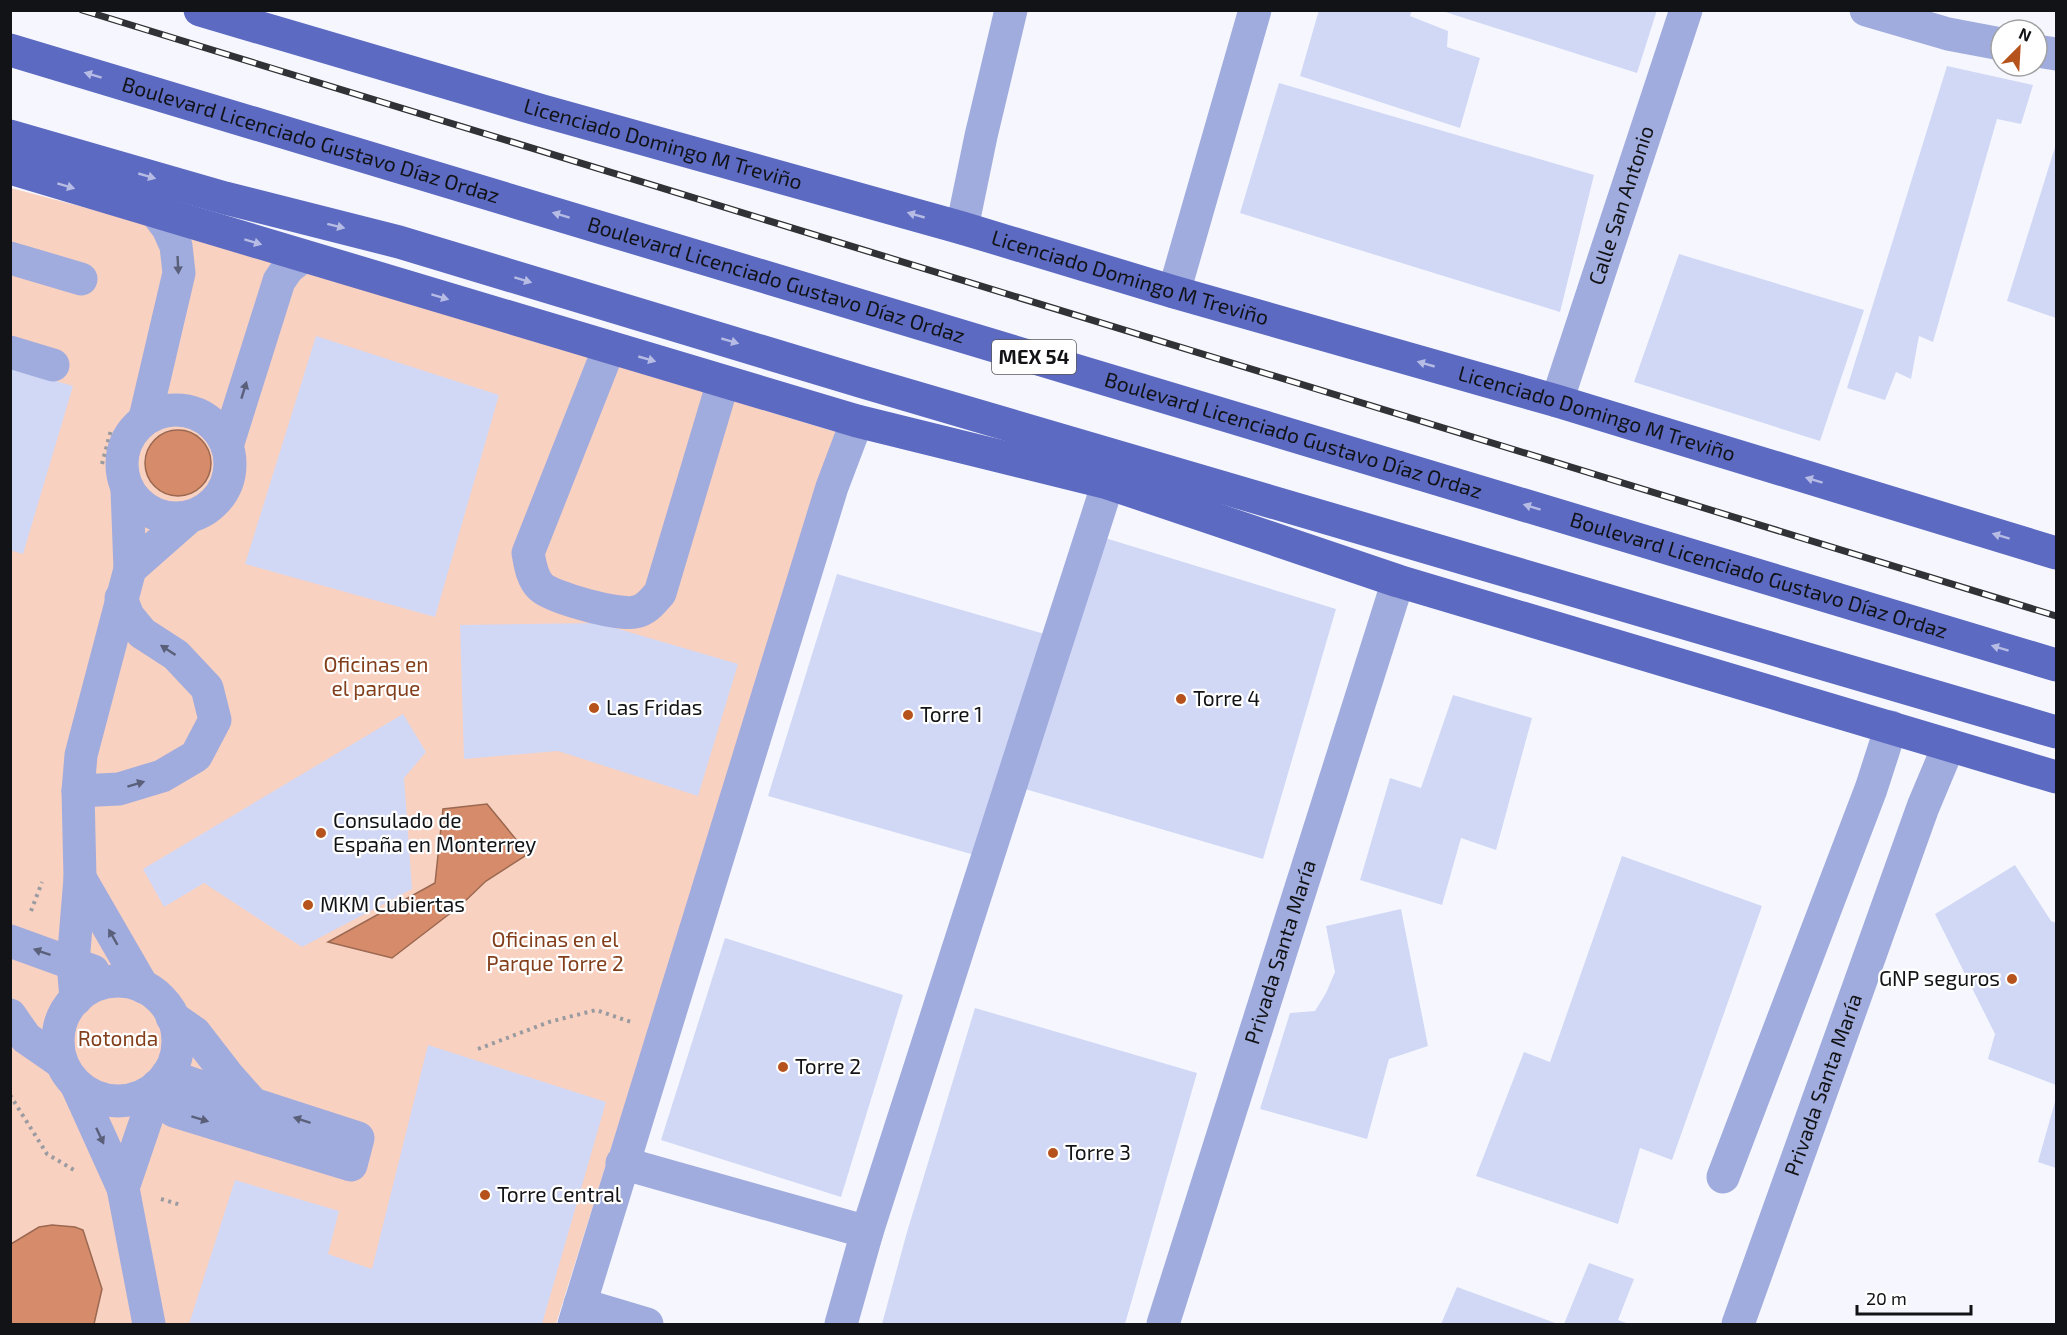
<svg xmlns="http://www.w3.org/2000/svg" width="2067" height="1335" viewBox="0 0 2067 1335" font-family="'Exo 2',sans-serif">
	<rect width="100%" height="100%" fill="#f6f7fe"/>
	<!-- green -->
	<path fill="#f9d1c0" d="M11 188 121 217 836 432 556 1324H11Z"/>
	<!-- water -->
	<g fill="#d68c6a" stroke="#9b6851" stroke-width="1.5">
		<circle cx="178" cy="463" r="33"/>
		<path d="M487 804 528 854 486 881 461 905 392 958 328 942 435 883 443 809Z"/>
		<path d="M52 1225 75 1227 83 1230 102 1289 94 1324H11V1244L39 1227Z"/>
	</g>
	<!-- building -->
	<g fill="#d1d8f5">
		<path d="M1319 10H1412L1410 16 1448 31 1447 47 1480 58 1460 128 1300 76Z"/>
		<path d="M1439 10H1657L1637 73Z"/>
		<path d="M1947 66 2033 85 2021 124 1997 119 1933 342 1919 336 1911 379 1896 372 1885 400 1847 388Z"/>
		<path d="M1279 83 1594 175 1560 312 1240 213Z"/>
		<path d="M2056 144V318L2007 301Z"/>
		<path d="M1679 254 1864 310 1820 441 1634 382Z"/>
		<path d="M316 336 499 395 435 617 245 564Z"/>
		<path d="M10 368 73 386 23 554 10 550Z"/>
		<path d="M1102 537 1336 609 1263 859 1025 789Z"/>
		<path d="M837 574 1048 635 978 856 768 796Z"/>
		<path d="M598 623 738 664 698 796 558 751 464 759 460 625Z"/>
		<path d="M1453 695 1532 718 1496 850 1461 838 1442 905 1360 880 1390 778 1421 788Z"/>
		<path d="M403 714 426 752 404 778 412 889 302 947 204 883 164 907 143 869Z"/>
		<path d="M1622 856 1762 906 1672 1160 1640 1148 1618 1224 1476 1176 1524 1052 1550 1062Z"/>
		<path d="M2015 865 2051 921 2056 923V1085L1988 1059 1995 1034 1935 914Z"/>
		<path d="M1401 909 1428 1046 1389 1059 1367 1139 1260 1109 1290 1013 1315 1011 1326 993 1335 972 1326 926Z"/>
		<path d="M725 938 903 995 841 1197 661 1140Z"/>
		<path d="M975 1008 1197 1073 1125 1324H882L907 1232Z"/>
		<path d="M428 1045 606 1102 542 1324H189L235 1180 339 1211 328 1254 372 1269Z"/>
		<path d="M2056 1098V1168L2038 1162Z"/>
		<path d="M1589 1263 1634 1279 1618 1320 1629 1324H1564Z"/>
		<path d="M1457 1287 1558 1324H1441Z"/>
	</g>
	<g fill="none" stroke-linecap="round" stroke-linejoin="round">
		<!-- path -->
		<g stroke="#9a9ba0" stroke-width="4" stroke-dasharray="3 4.5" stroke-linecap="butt">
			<path d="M102 464 111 430"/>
			<path d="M31 911 42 882"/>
			<path d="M478 1049 549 1022 596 1010 631 1022"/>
			<path d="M10 1095 47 1154 74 1170"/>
			<path d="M161 1199 181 1205"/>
		</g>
		<!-- minor -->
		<g stroke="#a1acde" stroke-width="33">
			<path d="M1866 10 1948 34 2001 44"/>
			<path d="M2037 51 2056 54"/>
			<path d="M962 228 981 136 1011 10"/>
			<path d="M10 258 81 279"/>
			<path d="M1174 292 1255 10"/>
			<path d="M609 348 528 553C530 564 532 579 541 587 553 598 619 616 635 612 646 610 652 602 660 593L723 382"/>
			<path d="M10 352 53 365"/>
			<path id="s1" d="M1557 401 1686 10"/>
			<circle cx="176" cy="464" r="54"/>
			<path d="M145 418 179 273 176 246 168 228 156 212"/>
			<path d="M227 446 279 281 288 268 302 257"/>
			<path d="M130 569 189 517"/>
			<path d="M78 791 119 789 162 776 196 756 215 720 207 688 176 655 142 633 128 616 121 598"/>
			<path d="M80 878 143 987"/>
			<path d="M10 941 93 971"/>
			<circle cx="118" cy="1041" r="60"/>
			<path d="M76 999 73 963 80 878 78 791 81 755 130 569 127 490"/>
			<path d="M10 1015 26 1038 62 1063"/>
			<path d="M167 1075 251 1104"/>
			<path d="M162 1082 174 1111 351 1165 358 1138 253 1104 229 1077 195 1033 172 1017"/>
			<path d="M76 1084 123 1188 149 1324"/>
			<path d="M622 1163 867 1232"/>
			<path d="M1723 1177 1871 789 1891 727"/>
			<path d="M123 1188 158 1085"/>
			<path d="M580 1304 647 1324"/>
			<path d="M574 1324 832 487 857 421"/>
			<path d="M841 1324 867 1232 1108 483"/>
			<path id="s2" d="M1163 1324 1398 581"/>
			<path id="s3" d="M1738 1324 1923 807 1949 745"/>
		</g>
		<!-- major -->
		<g stroke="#5c6ac2" stroke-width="33">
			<path id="s4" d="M200 10 543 111 962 228 1174 292 1557 401 2056 553"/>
			<path id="s5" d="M10 50 2056 665"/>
			<path d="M10 136 225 198 399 242 863 382 2056 732"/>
			<path d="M10 168 857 421 1108 483 1398 581 2056 777"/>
		</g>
		<!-- rail casing -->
		<g stroke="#313235" stroke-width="7">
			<path id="rail" d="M82 10 2056 616"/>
		</g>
		<!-- rail -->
		<use href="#rail" stroke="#fff" stroke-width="4.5" stroke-dasharray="14" stroke-linecap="butt"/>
	</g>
	<!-- one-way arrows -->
	<defs><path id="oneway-solid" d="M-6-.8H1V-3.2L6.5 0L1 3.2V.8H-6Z" transform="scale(1.5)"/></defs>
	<g fill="#b6bce4">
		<use href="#oneway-solid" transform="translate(93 75) rotate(-163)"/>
		<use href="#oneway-solid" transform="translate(147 176) rotate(16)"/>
		<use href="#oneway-solid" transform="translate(66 186) rotate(17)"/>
		<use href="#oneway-solid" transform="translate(561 215) rotate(-163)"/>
		<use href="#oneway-solid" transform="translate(916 215) rotate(-164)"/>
		<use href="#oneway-solid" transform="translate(336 226) rotate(14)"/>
		<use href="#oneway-solid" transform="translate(253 242) rotate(17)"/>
		<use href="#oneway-solid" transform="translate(523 280) rotate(17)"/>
		<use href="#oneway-solid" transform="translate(440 297) rotate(17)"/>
		<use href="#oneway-solid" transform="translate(730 341) rotate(16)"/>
		<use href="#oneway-solid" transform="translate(647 359) rotate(16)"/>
		<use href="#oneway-solid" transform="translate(1426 364) rotate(-164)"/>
		<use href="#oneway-solid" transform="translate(1814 480) rotate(-163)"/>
		<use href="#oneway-solid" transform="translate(1532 507) rotate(-163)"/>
		<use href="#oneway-solid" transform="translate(2001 536) rotate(-163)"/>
		<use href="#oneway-solid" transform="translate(2000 648) rotate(-163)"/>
	</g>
	<g fill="#5a607a">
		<use href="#oneway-solid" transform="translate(178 265) rotate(87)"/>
		<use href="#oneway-solid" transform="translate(244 390) rotate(-73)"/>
		<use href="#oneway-solid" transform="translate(168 650) rotate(-147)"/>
		<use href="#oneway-solid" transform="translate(136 784) rotate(-17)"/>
		<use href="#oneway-solid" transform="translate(113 937) rotate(-120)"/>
		<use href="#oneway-solid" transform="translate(42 952) rotate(-161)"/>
		<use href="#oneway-solid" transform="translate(200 1119) rotate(17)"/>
		<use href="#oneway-solid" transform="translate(302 1120) rotate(-162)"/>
		<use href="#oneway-solid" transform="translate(100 1136) rotate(65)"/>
	</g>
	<!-- markers -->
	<g fill="#b6531c" stroke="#fff" stroke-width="2">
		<circle cx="1181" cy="699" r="6"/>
		<circle cx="594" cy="708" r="6"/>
		<circle cx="908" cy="715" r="6"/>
		<circle cx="321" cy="833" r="6"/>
		<circle cx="308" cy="905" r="6"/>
		<circle cx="2012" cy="979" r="6"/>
		<circle cx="783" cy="1067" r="6"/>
		<circle cx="1053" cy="1153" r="6"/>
		<circle cx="485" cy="1195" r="6"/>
	</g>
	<g text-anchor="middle" stroke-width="4.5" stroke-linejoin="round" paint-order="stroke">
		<!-- shield labels -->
		<rect fill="#fff" stroke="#595a5c" stroke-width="1.5" x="992" y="340" width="84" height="34" rx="4.5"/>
		<g font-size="20" font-weight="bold" fill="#121316">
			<text x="1034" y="364">MEX 54</text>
		</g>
		<!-- street labels -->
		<g font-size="21" fill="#121316" stroke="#fff">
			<text dy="7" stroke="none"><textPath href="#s5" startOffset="314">Boulevard Licenciado Gustavo Díaz Ordaz</textPath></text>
			<text dy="7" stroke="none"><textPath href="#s4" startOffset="482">Licenciado Domingo M Treviño</textPath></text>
			<text dy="7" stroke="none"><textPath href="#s1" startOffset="206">Calle San Antonio</textPath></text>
			<text dy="7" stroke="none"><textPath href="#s4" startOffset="968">Licenciado Domingo M Treviño</textPath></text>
			<text dy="7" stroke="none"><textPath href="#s5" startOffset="800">Boulevard Licenciado Gustavo Díaz Ordaz</textPath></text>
			<text dy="7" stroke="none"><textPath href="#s4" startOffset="1454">Licenciado Domingo M Treviño</textPath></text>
			<text dy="7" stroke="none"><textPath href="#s5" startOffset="1340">Boulevard Licenciado Gustavo Díaz Ordaz</textPath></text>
			<text dy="7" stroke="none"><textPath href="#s5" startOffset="1826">Boulevard Licenciado Gustavo Díaz Ordaz</textPath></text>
			<text dy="7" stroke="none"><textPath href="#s2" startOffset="390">Privada Santa María</textPath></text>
			<text dy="7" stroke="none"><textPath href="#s3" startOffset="254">Privada Santa María</textPath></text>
		</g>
		<!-- park labels -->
		<g font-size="21" fill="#833f1b" stroke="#fff">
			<text x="376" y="672">Oficinas en<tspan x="376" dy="24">el parque</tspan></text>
			<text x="555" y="947">Oficinas en el<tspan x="555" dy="24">Parque Torre 2</tspan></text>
			<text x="118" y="1046">Rotonda</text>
		</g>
		<!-- poi labels -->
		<g font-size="21" fill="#121316" stroke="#fff" text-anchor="start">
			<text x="1193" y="706">Torre 4</text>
			<text x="606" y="715">Las Fridas</text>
			<text x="920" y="722">Torre 1</text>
			<text x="333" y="828">Consulado de<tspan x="333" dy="24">España en Monterrey</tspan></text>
			<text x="320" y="912">MKM Cubiertas</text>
			<text x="2000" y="986" text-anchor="end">GNP seguros</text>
			<text x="795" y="1074">Torre 2</text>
			<text x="1065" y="1160">Torre 3</text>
			<text x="497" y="1202">Torre Central</text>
		</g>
	</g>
	<!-- border -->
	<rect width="2067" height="1335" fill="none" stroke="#121316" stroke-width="24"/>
	<!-- north arrow -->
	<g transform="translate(2019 48) rotate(24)"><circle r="28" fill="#ffffff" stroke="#a0a1a2" stroke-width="1.5"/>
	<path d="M0-4.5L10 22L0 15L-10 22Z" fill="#b6531c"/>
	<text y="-9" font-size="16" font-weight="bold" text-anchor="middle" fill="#121316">N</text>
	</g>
	<!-- scale -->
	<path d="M1857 1305v9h114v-9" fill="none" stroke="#121316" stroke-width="3"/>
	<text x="1866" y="1305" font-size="18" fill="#121316" stroke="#ffffff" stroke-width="4.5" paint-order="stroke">20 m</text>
</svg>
